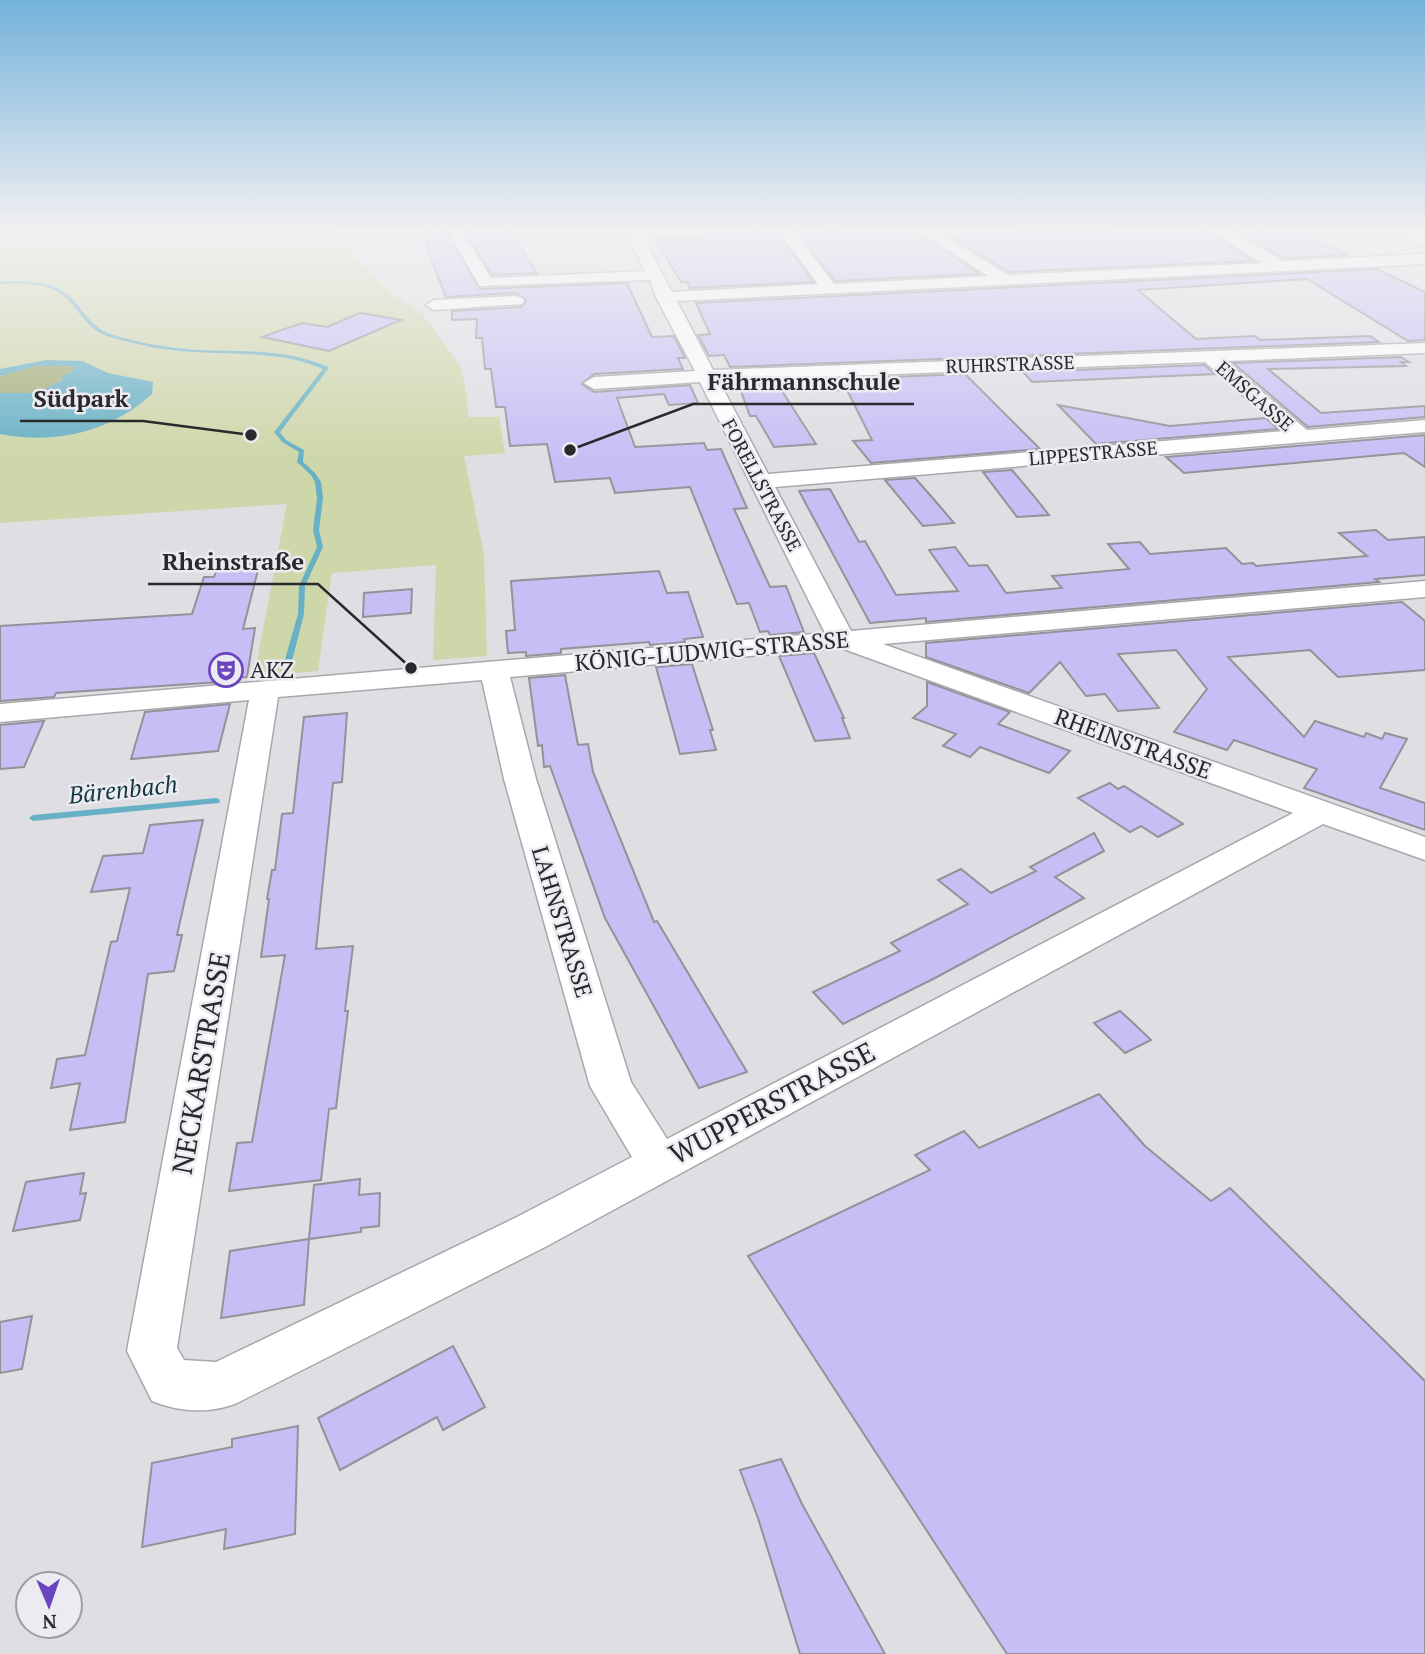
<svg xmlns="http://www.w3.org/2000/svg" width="1425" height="1654" viewBox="0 0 1425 1654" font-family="'PT Serif',serif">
	<rect width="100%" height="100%" fill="#dfdee3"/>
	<!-- green -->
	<path fill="#ced7a9" d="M0 228H332L361 263 393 295 421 312 461 367 467 397 468 417H499L505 453 464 456 484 555 487 656 433 660 436 565 332 573 318 671 254 677 287 504 0 523Z"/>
	<!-- forest -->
	<path fill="#a2ad73" d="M71 364 76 365C59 389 28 398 0 393V376L35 366Z"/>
	<!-- water -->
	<path fill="#67b0c5" d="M46 360 83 361 108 373 153 382 152 394C110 432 55 445 0 434V393H36L62 380V376L70 373 75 366H36L0 376V369Z"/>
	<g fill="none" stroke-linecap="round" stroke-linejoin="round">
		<!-- stream -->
		<g fill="#67b0c5" fill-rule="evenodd">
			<path d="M15 281C30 282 48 282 61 290 82 303 88 328 113 335 139 343 169 348 197 350 243 352 284 348 328 367V369L280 432 286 440 304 450 303 462 315 473 321 482 323 498 319 530 323 547 305 586 304 614 291 665H285L284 663 298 614 299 586 317 547 313 530 317 498 315 482 311 475 297 462 299 452 282 442 274 432 323 369C282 351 239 355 195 352 167 351 138 345 110 337 84 330 79 305 58 292 42 282 18 283 0 284V282Z"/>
			<path d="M216 798 219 799 220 801 219 803 33 821 29 818 33 815Z"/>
		</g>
	</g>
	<!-- building -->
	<g fill="#c8bef6" stroke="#939298" stroke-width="2">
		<path d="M426 228H444L480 289 627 283 652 337 674 336 685 358H678L683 369 594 374 582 384 594 392 690 385 698 403 669 405 664 394 617 398 635 447 704 443 707 450 721 449 747 508 734 509 770 587 786 586 804 632 770 635 768 631 760 632 749 603 737 604 690 487 615 493 610 478 555 482 547 444 510 446 505 407H496L491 369H485L482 338H476L477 319 452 320V311L522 307 526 300 516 293 446 297 427 249Z"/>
		<path d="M463 228H509L537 273 492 275Z"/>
		<path d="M750 228H775L813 282 690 288 687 282H681L656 239 755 235Z"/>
		<path d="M794 228H829L836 235 910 233 913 236H922L980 274 835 281Z"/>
		<path d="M1163 228H1203L1253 261 1009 272 951 237 1017 232Z"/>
		<path d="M1230 228H1254L1265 234 1300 232 1348 255 1284 258Z"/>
		<path d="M1377 269 1425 292V340L1408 341 1307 279 1138 290 1196 339 1255 336 1260 340 1370 336 1379 342 730 367 724 355 709 356 698 335 710 334 696 303Z"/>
		<path d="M360 313 401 320 329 351 262 337 302 323 327 327Z"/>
		<path d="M1401 357 1409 362H1401L1406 366 1268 369 1321 413 1425 406V417L1308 427 1233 363Z"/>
		<path d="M1204 365 1215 374 1032 382 1023 372Z"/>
		<path d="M965 374 1040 449 871 463 853 441 872 440 847 390 782 391 816 444 774 447 756 416H750L738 383Z"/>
		<path d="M1058 405 1170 426 1266 418 1278 429 1096 444Z"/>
		<path d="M1425 435V467L1404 453 1184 473 1166 457Z"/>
		<path d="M1012 470 1033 495 1049 515 1017 517 983 472Z"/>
		<path d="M915 478 937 503 954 523 923 526 885 480Z"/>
		<path d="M830 489 859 542 865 541 896 595 958 591 929 550 955 547 969 566 987 565 1006 593 1062 588 1052 576 1129 569 1108 544 1140 542 1150 554 1226 548 1242 564 1253 563 1256 566 1367 556 1339 533 1376 530 1388 540 1425 537V575L1375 579 1379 582 926 622V618L870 623 799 491Z"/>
		<path d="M254 564 259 566 243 629 255 628 247 677 235 678V681L56 693 54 697 0 701V626L192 614 204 577H214L217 569 226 566Z"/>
		<path d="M659 571 667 593 688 592 703 637 684 639 685 642 650 645 649 642 561 649V653L526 656V652L508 653 506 631 515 630 511 581Z"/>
		<path d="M412 589 411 613 363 617 364 593Z"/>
		<path d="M1402 602 1425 621V670L1338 677 1310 650 1228 657 1304 737 1315 721 1364 737 1366 733 1382 739 1385 733 1407 739 1380 788 1425 803V830L1304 788 1317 769 1234 740 1227 750 1174 732 1207 689 1176 650 1118 654 1159 708 1118 711 1105 694 1086 696 1060 662 1029 693 926 657V643Z"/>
		<path d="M814 653 844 718H842L850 738 815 741 779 656Z"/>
		<path d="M692 664 713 730H710L716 750 680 754 656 667Z"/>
		<path d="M565 675 578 745 588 744 593 772 654 922 657 921 747 1072 699 1088 605 918 550 766 544 767 542 745 538 746 529 678Z"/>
		<path d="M927 682 1010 712 998 724 1070 751 1049 773 980 747 970 757 943 746 956 734 913 718 927 706Z"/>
		<path d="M230 704 218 751 131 759 145 712Z"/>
		<path d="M347 713 342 782 333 783 316 949 353 946 345 1011H348L336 1108 329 1109 321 1180 229 1191 237 1143 252 1142 285 955 261 957 269 899H267L272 870H275L282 814 293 813 304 717Z"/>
		<path d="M44 721 24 767 0 769V725Z"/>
		<path d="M1110 783 1118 789 1124 786 1183 824 1158 837 1141 826 1130 832 1078 798Z"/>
		<path d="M203 820 177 935H182L174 971 148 974 125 1122 70 1130 80 1083 51 1088 57 1059 85 1055 111 942 117 941 130 888 91 892 103 856 143 853 150 825Z"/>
		<path d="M1094 833 1104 851 1055 877 1084 898 935 978 843 1024 813 992 900 951 891 943 968 904 938 880 961 869 991 893 1036 871 1030 867Z"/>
		<path d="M1120 1011 1130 1020 1151 1040 1125 1053 1094 1023Z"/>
		<path d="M1099 1094 1145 1146 1211 1201 1230 1188 1425 1381V1654H1007L748 1256 930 1170 915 1155 964 1131 979 1148Z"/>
		<path d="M84 1173 80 1194 86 1193 80 1220 13 1231 26 1182Z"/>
		<path d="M360 1179 359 1195 380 1193 379 1226 361 1228V1232L309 1239 314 1185Z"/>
		<path d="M309 1239 304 1305 221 1318 230 1251Z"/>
		<path d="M32 1316 22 1369 0 1373V1322Z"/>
		<path d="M453 1346 485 1407 443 1430 437 1417 340 1470 318 1418Z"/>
		<path d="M298 1426 295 1534 224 1549 226 1529 142 1547 152 1463 232 1447V1439Z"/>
		<path d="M781 1459 802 1504 885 1654H800L758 1518 740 1470Z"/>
	</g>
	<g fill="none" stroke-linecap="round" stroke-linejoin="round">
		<!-- street casing -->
		<g stroke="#a8a7ac" stroke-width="3">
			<g id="street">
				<path d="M446 228H460L491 278 645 271 624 228H725L718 232 643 237 672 292 818 284 777 228H791L834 284 988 276 914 228H1019L1012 232 942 235 1008 275 1262 263 1206 228H1224L1283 261 1425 254V264L677 301 713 370 1425 343V353L1226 361 1307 430 1425 420V432L775 487 851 631 1425 581V597L883 644 1425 837V860L1323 824 547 1246 237 1403C210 1414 179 1412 152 1401L127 1351 249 700 0 722V704L825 633 700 382 594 389 584 383 594 377 695 371 656 297 650 280 480 286ZM1205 362 1284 431 768 474 719 381ZM841 648 1293 813 667 1139 631 1082 536 779 510 677ZM482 680 504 779 590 1086 632 1157 515 1218 216 1362 184 1360 177 1348 278 697Z"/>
				<path d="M516 296 522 298 524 301 522 304 434 310 426 305 434 300Z"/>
			</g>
		</g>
		<!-- secondary casing -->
		<g stroke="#a8a7ac" stroke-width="3">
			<path id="secondary" d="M1400 228H1418L1425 234V247L1419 246Z"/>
		</g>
		<!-- street -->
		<use href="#street" fill="#fff" fill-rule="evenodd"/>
		<!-- secondary -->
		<use href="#secondary" fill="#fff" fill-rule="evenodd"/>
	</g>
	<!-- sky -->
	<linearGradient id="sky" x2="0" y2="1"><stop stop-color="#74b2da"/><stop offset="0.5" stop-color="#f1f0f2"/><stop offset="1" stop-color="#f1f0f2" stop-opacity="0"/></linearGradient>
	<rect width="1425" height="460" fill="url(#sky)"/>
	<!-- icons -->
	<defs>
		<g id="theatre-ring" transform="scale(1.75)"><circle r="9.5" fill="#ecebf1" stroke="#6a45bd" stroke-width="1.5"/><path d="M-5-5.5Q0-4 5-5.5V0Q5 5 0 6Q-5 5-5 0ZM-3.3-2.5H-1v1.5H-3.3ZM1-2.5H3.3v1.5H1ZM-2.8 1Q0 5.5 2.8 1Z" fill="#6a45bd"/></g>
	</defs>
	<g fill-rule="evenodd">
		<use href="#theatre-ring" x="226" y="670"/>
	</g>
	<g text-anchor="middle" stroke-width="5" stroke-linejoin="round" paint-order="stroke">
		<!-- far-street labels -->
		<g font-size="19" fill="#2a292c" stroke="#ecebf1">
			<text transform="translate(1010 364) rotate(-2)" y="7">RUHRSTRASSE</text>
			<text transform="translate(1255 396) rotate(41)" y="7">EMSGASSE</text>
			<text transform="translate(1093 453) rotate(-5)" y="7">LIPPESTRASSE</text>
			<text transform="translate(762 485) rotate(62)" y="7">FORELLSTRASSE</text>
		</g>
		<!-- street labels -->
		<g font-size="23" fill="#2a292c" stroke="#ecebf1">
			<text transform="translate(712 651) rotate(-5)" y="8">KÖNIG-LUDWIG-STRASSE</text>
			<text transform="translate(1133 744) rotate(20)" y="8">RHEINSTRASSE</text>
			<text transform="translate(562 922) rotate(73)" y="8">LAHNSTRASSE</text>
		</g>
		<!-- poi labels -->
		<g font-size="23" fill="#2a292c" stroke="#ecebf1" text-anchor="start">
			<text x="250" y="678">AKZ</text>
		</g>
		<!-- water labels -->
		<g font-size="24" font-style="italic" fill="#12363f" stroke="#ecebf1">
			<text transform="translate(123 790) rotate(-6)" y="8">Bärenbach</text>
		</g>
		<!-- near-street labels -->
		<g font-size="28" fill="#2a292c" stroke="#ecebf1">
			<text transform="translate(201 1063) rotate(-80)" y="10">NECKARSTRASSE</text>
			<text transform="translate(772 1103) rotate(-28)" y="10">WUPPERSTRASSE</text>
		</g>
	</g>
	<!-- callouts -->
	<path fill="none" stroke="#2a292c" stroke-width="2.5" d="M570 450L693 404H914M251 435L143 421H20M411 668L318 584H148"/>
	<g fill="#2a292c" stroke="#ecebf1" stroke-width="2.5">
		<circle cx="570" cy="450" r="7"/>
		<circle cx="251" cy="435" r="7"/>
		<circle cx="411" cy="668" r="7"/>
	</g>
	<g font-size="24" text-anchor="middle" font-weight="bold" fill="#2a292c" stroke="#ecebf1" stroke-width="5" stroke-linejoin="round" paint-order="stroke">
		<text x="804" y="390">Fährmannschule</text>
		<text x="81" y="407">Südpark</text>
		<text x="233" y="570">Rheinstraße</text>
	</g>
	<!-- north arrow -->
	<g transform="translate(49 1605) rotate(178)"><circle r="33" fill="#ecebf1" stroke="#9e9da2" stroke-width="2"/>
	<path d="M0-5L12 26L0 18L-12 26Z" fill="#6a45bd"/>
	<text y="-10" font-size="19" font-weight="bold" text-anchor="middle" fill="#2a292c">N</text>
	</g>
</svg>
